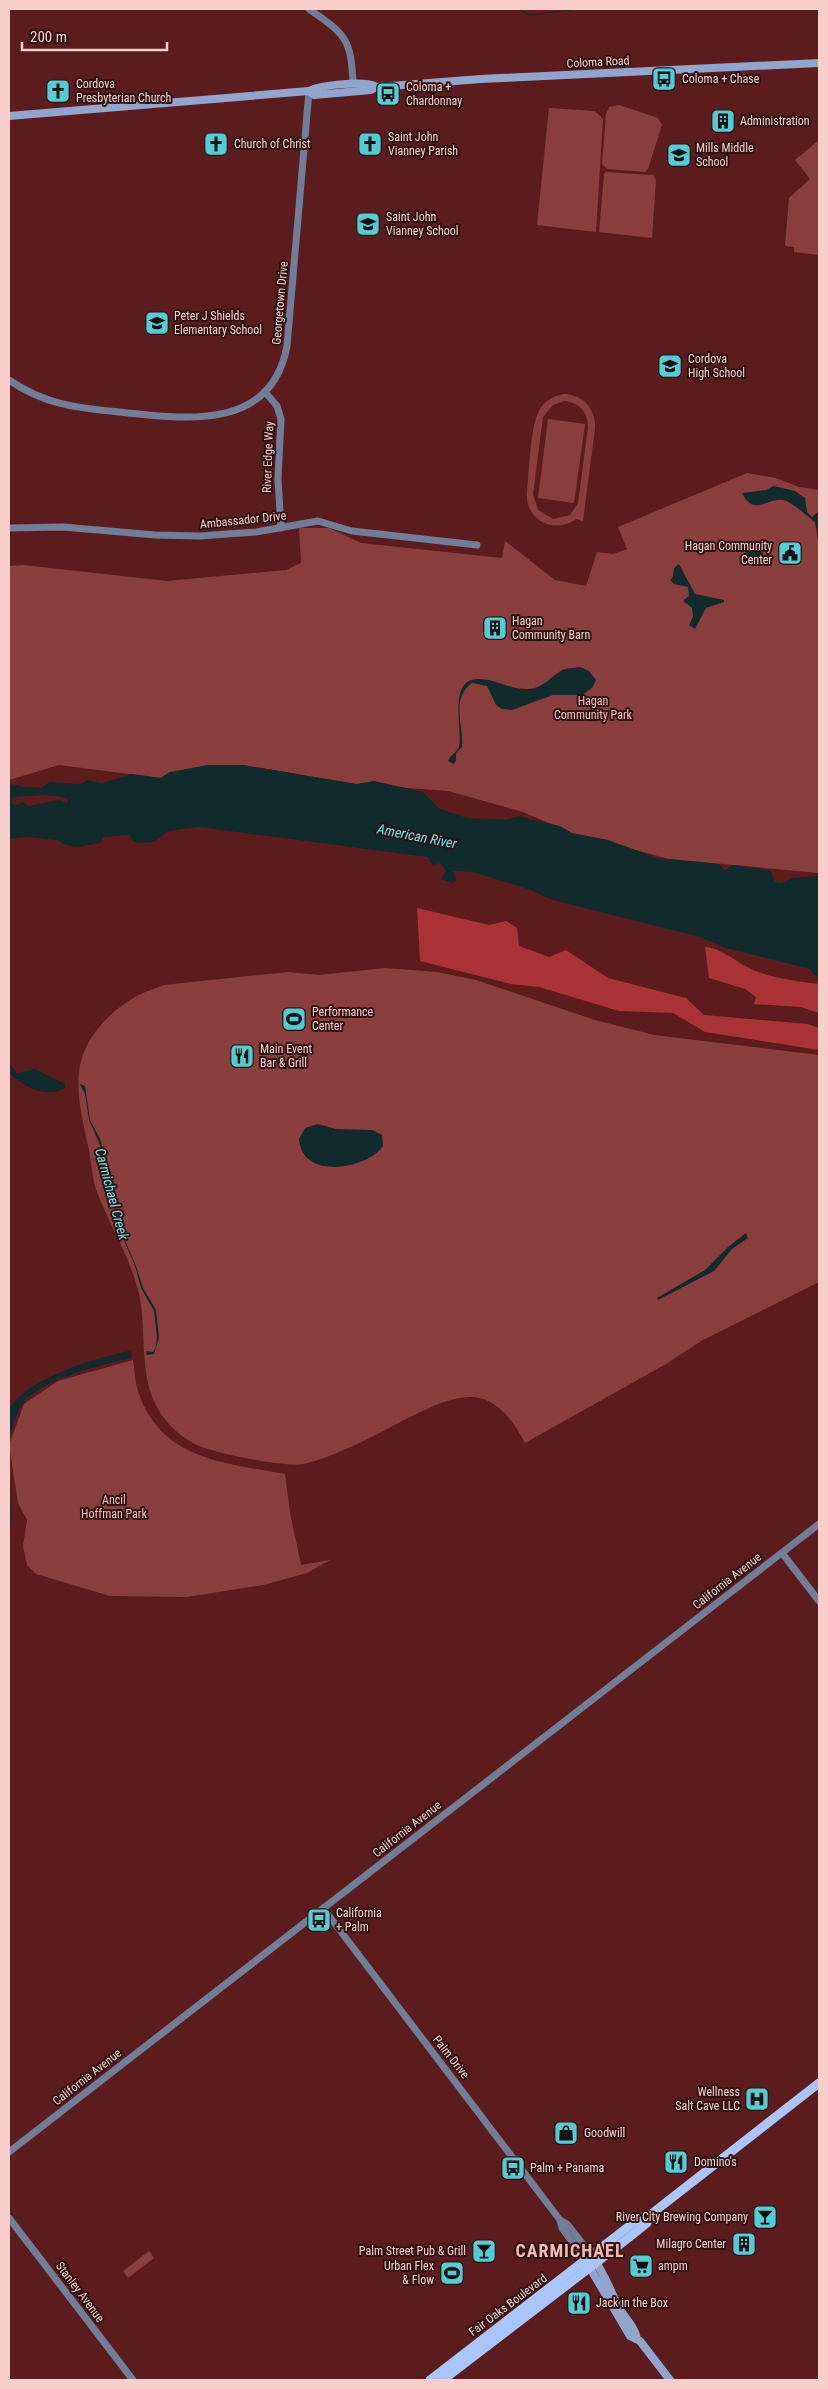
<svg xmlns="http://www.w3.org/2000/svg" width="828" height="2389" viewBox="0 0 828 2389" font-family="'Roboto Condensed',sans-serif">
	<rect width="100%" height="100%" fill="#5c1c1e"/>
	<!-- green -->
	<g fill="#8a3f3e" fill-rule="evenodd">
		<path d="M619 105 658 118 662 125 648 169 645 172 607 169 602 164 606 115 609 107Z"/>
		<path d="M549 108 595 111 603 119 596 232 537 225Z"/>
		<path d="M819 140V255L794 252V247L785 246 789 198 810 179 795 160Z"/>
		<path d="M606 172 653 175 656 180 652 238 599 232 604 174Z"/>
		<path d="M564 394C583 395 596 409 595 428L583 521 576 519C554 535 525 520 527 493 529 472 530 428 539 411 544 401 553 396 564 394ZM564 401C579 402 588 412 588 427L578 503 570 515 553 519 538 510 533 494 543 417 553 405Z"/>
		<path d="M548 419 585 424 574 503 538 498Z"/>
		<path d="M747 473 776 478 799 487 819 490V873L669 859 572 833 523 812 448 791 356 784 243 765 170 772 161 778 59 765 9 780V566L23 565 167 581 286 570 301 563 299 528H329L361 543 502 558 505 541 555 580 586 586 597 552 613 554 627 549 618 527Z"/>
		<path d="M385 968 437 972 476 980 595 1020 654 1035 819 1055V1282L701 1341 666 1364 525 1443C493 1382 463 1391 410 1417 383 1431 332 1459 303 1464 282 1467 211 1453 193 1443 176 1434 162 1419 154 1401 140 1370 146 1331 140 1299 132 1258 108 1224 95 1186 92 1174 91 1162 89 1150 83 1121 74 1091 81 1061 89 1031 116 1006 143 993 150 990 157 988 164 985L288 972 319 975Z"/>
		<path d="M133 1360C135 1371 135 1384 139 1394 162 1460 226 1463 285 1474L290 1513 301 1565 330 1560 307 1573 263 1585 187 1597 110 1596 36 1574 27 1565 23 1546 27 1520 18 1503 9 1445 24 1404 58 1381Z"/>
		<path d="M149 2251 154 2258 128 2278 123 2271Z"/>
	</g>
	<!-- forest -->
	<g fill="#a93337">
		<path d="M417 908 489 925 506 921 517 928 519 946 549 957 566 950 608 978 686 998 704 1015 808 1024 819 1028V1050L705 1032 673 1013 619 1011 539 987 511 984 420 961Z"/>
		<path d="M705 947C720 948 734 960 747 967 769 978 796 981 819 984V1013L801 1007 754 1004 756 997 745 989 709 978Z"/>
	</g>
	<!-- water -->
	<g fill="#112a2c" fill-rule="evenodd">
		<path d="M774 486 795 491 805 498 807 512 812 517 819 511V546L815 522C806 516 793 502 783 500 766 498 754 517 742 493L766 490Z"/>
		<path d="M761 544 764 561 747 564 745 547Z"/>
		<path d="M679 564 695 594 724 600V602L706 608 695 629 689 625 693 617 692 608 683 601 689 596 688 587 674 584 670 580 673 577 674 568Z"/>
		<path d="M580 667 589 671 596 680 592 688 582 695H553L512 710 502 709 496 705 487 686 472 683C450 699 464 726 462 747L456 753V761L453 764 448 761C450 755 457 753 459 746 463 733 447 677 479 679 496 679 511 690 528 689 544 689 552 674 565 669 570 668 575 668 580 667Z"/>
		<path d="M208 765H243L356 784 374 781 423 792 440 809 467 818 506 820 518 816 560 826 572 833 608 840 658 858 719 864 725 870 733 865 770 870 775 882 782 883 793 878 819 876V976L814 975 810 969 726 948 700 937 553 900 528 889 473 872 453 871 456 881 453 883 441 879 446 871 440 863 433 865 428 857 199 827 168 831 154 842 137 843 132 840 130 835 104 837 100 843 77 847 65 845 58 840 28 837 9 839V785L12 784 23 787 41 788 50 782 80 784 88 780 102 783 132 774 161 778 170 772ZM42 795 57 796 68 799 67 803 59 800 28 806 23 802 17 805 11 804 12 798C20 795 32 797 42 795Z"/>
		<path d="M9 1063 17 1073 35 1069 65 1084V1088C46 1100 23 1086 9 1073Z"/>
		<path d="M80 1084 85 1086 90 1120 100 1139 109 1168 111 1194 118 1224 136 1266 143 1288 156 1310 159 1338 154 1354 147 1355 146 1351 153 1352 156 1347 157 1337 154 1311 141 1288 135 1266 117 1224 107 1169 98 1140 89 1120 85 1094Z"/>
		<path d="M318 1124 336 1129 372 1130 382 1135 383 1146C369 1168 302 1182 299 1139L305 1128Z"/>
		<path d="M746 1233 748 1238 732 1249 714 1271 658 1300 657 1298 705 1270 728 1247Z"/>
		<path d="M130 1351 132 1358C104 1364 42 1379 24 1402 16 1413 12 1428 9 1442V1410C24 1379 98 1357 130 1351Z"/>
	</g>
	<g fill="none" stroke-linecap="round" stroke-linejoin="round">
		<!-- stream -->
		<g stroke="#112a2c" stroke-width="1">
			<path d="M517 9 530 15 578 9"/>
			<path d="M9 1492 11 1514 9 1538"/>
		</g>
		<!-- tertiary -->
		<g stroke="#707e97" stroke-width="7">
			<path d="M309 9C345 34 351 38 353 83"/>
			<path d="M9 380C48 407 83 408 128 413 192 420 272 428 287 346L309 91"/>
			<path d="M265 392 277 406 281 419 278 479 281 528"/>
			<path d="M9 528 63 527 155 535 200 536 256 532 318 521 352 531 477 545"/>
			<path d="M782 1553 819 1601"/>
			<path d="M323 1908 560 2220 567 2224 592 2256"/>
			<path d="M9 2152 819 1524"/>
			<path d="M9 2218 133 2380"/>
			<path d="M560 2220 562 2228 586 2261"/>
		</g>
		<!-- secondary -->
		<g stroke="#91a6ce" stroke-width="8">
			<path d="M309 91 314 95 371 90 377 87 481 79 819 63"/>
			<path d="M9 116 309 91C321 85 366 80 377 87"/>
			<path d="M594 2259C605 2275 611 2292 619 2308 625 2318 635 2327 637 2339"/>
			<path d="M587 2263 630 2336 640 2341 670 2380"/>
		</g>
		<!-- primary -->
		<g stroke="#aac5f9" stroke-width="9">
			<path d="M430 2380 641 2217 650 2215 819 2083"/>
			<path d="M443 2380 627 2239 647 2223 650 2215"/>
		</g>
	</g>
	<!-- icons -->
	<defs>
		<g id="bus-square" transform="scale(1.25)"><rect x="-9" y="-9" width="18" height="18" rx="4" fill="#52ccd5" stroke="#2f1312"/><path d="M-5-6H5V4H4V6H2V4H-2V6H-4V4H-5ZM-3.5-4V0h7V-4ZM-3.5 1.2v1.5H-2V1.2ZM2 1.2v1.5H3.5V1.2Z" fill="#111"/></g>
		<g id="church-square" transform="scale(1.25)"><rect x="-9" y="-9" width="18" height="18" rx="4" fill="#52ccd5" stroke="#2f1312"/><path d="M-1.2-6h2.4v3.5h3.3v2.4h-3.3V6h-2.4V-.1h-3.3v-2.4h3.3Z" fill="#111"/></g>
		<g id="building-square" transform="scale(1.25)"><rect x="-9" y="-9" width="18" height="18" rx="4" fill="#52ccd5" stroke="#2f1312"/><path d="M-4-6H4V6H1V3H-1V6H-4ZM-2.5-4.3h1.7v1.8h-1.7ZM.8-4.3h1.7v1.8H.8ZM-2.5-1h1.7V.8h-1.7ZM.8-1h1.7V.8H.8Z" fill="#111"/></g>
		<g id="school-square" transform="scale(1.25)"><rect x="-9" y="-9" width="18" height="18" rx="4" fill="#52ccd5" stroke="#2f1312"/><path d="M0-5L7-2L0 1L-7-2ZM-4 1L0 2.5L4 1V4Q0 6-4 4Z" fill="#111"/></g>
		<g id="civic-square" transform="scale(1.25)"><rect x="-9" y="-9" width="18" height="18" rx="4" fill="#52ccd5" stroke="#2f1312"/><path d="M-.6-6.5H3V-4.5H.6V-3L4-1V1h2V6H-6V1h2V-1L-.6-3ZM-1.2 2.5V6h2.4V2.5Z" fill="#111"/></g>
		<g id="stadium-square" transform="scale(1.25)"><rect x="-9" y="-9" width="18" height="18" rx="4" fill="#52ccd5" stroke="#2f1312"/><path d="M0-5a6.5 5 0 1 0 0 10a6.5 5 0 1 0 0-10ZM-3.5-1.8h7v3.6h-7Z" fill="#111"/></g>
		<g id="restaurant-square" transform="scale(1.25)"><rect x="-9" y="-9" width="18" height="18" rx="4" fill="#52ccd5" stroke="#2f1312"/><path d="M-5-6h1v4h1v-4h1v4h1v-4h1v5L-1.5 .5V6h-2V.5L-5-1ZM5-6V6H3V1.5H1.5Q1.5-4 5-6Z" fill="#111"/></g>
		<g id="hospital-square" transform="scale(1.25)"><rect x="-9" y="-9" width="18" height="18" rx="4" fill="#52ccd5" stroke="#2f1312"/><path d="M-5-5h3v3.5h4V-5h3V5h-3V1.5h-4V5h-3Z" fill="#111"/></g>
		<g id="shop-square" transform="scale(1.25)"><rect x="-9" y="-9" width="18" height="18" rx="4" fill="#52ccd5" stroke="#2f1312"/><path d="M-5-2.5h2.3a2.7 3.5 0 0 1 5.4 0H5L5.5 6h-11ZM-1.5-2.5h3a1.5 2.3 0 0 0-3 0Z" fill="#111"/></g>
		<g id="bar-square" transform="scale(1.25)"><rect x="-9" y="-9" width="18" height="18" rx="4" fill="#52ccd5" stroke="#2f1312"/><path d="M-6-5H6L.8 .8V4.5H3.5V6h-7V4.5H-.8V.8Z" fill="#111"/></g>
		<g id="supermarket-square" transform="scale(1.25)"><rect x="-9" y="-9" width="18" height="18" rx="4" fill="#52ccd5" stroke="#2f1312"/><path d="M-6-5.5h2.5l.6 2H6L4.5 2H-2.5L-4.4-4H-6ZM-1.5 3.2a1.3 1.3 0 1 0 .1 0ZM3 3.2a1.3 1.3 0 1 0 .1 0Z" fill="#111"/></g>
	</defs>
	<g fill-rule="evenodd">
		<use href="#bus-square" x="664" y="79"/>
		<use href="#church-square" x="58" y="91"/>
		<use href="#bus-square" x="388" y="94"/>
		<use href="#building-square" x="723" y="121"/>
		<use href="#church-square" x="216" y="144"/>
		<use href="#church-square" x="370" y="144"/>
		<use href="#school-square" x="679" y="155"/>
		<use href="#school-square" x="368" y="224"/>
		<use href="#school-square" x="157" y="323"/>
		<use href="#school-square" x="670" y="366"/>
		<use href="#civic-square" x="790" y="553"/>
		<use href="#building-square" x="495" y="628"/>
		<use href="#stadium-square" x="294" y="1019"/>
		<use href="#restaurant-square" x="242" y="1056"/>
		<use href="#bus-square" x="319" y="1920"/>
		<use href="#hospital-square" x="757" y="2099"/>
		<use href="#shop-square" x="566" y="2133"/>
		<use href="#restaurant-square" x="676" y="2162"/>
		<use href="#bus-square" x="513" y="2168"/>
		<use href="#bar-square" x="765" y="2217"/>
		<use href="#building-square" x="744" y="2244"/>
		<use href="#bar-square" x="484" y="2251"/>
		<use href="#supermarket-square" x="641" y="2266"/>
		<use href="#stadium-square" x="452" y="2273"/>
		<use href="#restaurant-square" x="579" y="2303"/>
	</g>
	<g text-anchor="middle" stroke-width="4" stroke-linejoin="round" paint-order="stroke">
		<!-- street labels -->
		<g font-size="12" fill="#f7cecb" stroke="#2f1312">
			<text transform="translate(598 62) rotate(-3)" y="4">Coloma Road</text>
			<text transform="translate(280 303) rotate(-85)" y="4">Georgetown Drive</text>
			<text transform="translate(268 457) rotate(-88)" y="4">River Edge Way</text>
			<text transform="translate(243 520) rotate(-6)" y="4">Ambassador Drive</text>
			<text transform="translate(727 1581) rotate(-38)" y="4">California Avenue</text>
			<text transform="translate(407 1829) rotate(-38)" y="4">California Avenue</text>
			<text transform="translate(451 2057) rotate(52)" y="4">Palm Drive</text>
			<text transform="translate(87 2077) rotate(-38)" y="4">California Avenue</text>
			<text transform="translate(80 2292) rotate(53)" y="4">Stanley Avenue</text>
			<text transform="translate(508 2305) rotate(-37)" y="4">Fair Oaks Boulevard</text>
		</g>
		<!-- poi labels -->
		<g font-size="12" fill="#f7cecb" stroke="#2f1312" text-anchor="start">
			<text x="682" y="83">Coloma + Chase</text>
			<text x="76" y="88">Cordova<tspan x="76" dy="14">Presbyterian Church</tspan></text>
			<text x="406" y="91">Coloma +<tspan x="406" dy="14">Chardonnay</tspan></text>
			<text x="740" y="125">Administration</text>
			<text x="388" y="141">Saint John<tspan x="388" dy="14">Vianney Parish</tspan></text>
			<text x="234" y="148">Church of Christ</text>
			<text x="696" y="152">Mills Middle<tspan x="696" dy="14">School</tspan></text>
			<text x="386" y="221">Saint John<tspan x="386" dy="14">Vianney School</tspan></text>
			<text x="174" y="320">Peter J Shields<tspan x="174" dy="14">Elementary School</tspan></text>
			<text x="688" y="363">Cordova<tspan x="688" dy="14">High School</tspan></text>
			<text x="772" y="550" text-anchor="end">Hagan Community<tspan x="772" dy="14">Center</tspan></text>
			<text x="512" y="625">Hagan<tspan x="512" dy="14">Community Barn</tspan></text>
			<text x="312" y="1016">Performance<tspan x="312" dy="14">Center</tspan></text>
			<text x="260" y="1053">Main Event<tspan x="260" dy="14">Bar &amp; Grill</tspan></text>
			<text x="336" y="1917">California<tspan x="336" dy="14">+ Palm</tspan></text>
			<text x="740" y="2096" text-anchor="end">Wellness<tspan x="740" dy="14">Salt Cave LLC</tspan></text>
			<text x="584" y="2137">Goodwill</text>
			<text x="694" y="2166">Domino's</text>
			<text x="530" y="2172">Palm + Panama</text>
			<text x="748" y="2221" text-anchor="end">River City Brewing Company</text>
			<text x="726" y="2248" text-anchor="end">Milagro Center</text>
			<text x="466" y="2255" text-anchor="end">Palm Street Pub &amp; Grill</text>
			<text x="434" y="2270" text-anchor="end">Urban Flex<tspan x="434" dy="14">&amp; Flow</tspan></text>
			<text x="658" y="2270">ampm</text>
			<text x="596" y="2307">Jack in the Box</text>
		</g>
		<!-- park labels -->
		<g font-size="12" fill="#fcbdb9" stroke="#2f1312">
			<text x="593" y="705">Hagan<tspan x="593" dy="14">Community Park</tspan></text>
			<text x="114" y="1504">Ancil<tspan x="114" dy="14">Hoffman Park</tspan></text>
		</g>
		<!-- water labels -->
		<g font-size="14" font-style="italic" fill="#67e2ec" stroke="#2f1312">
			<text transform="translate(417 836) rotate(11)" y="5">American River</text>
			<text transform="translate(112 1194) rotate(75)" y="5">Carmichael Creek</text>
		</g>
		<!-- district labels -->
		<g font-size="18" font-weight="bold" letter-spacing="1" fill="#f7b7b4" stroke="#2f1312">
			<text x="570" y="2257">CARMICHAEL</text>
		</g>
	</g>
	<!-- border -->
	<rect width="828" height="2389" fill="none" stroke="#f7cecb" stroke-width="20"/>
	<!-- scale -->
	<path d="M22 42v8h145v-8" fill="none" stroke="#f7cecb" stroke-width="2.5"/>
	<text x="30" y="42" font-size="15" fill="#f7cecb" stroke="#2f1312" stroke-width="4" paint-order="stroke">200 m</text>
</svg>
